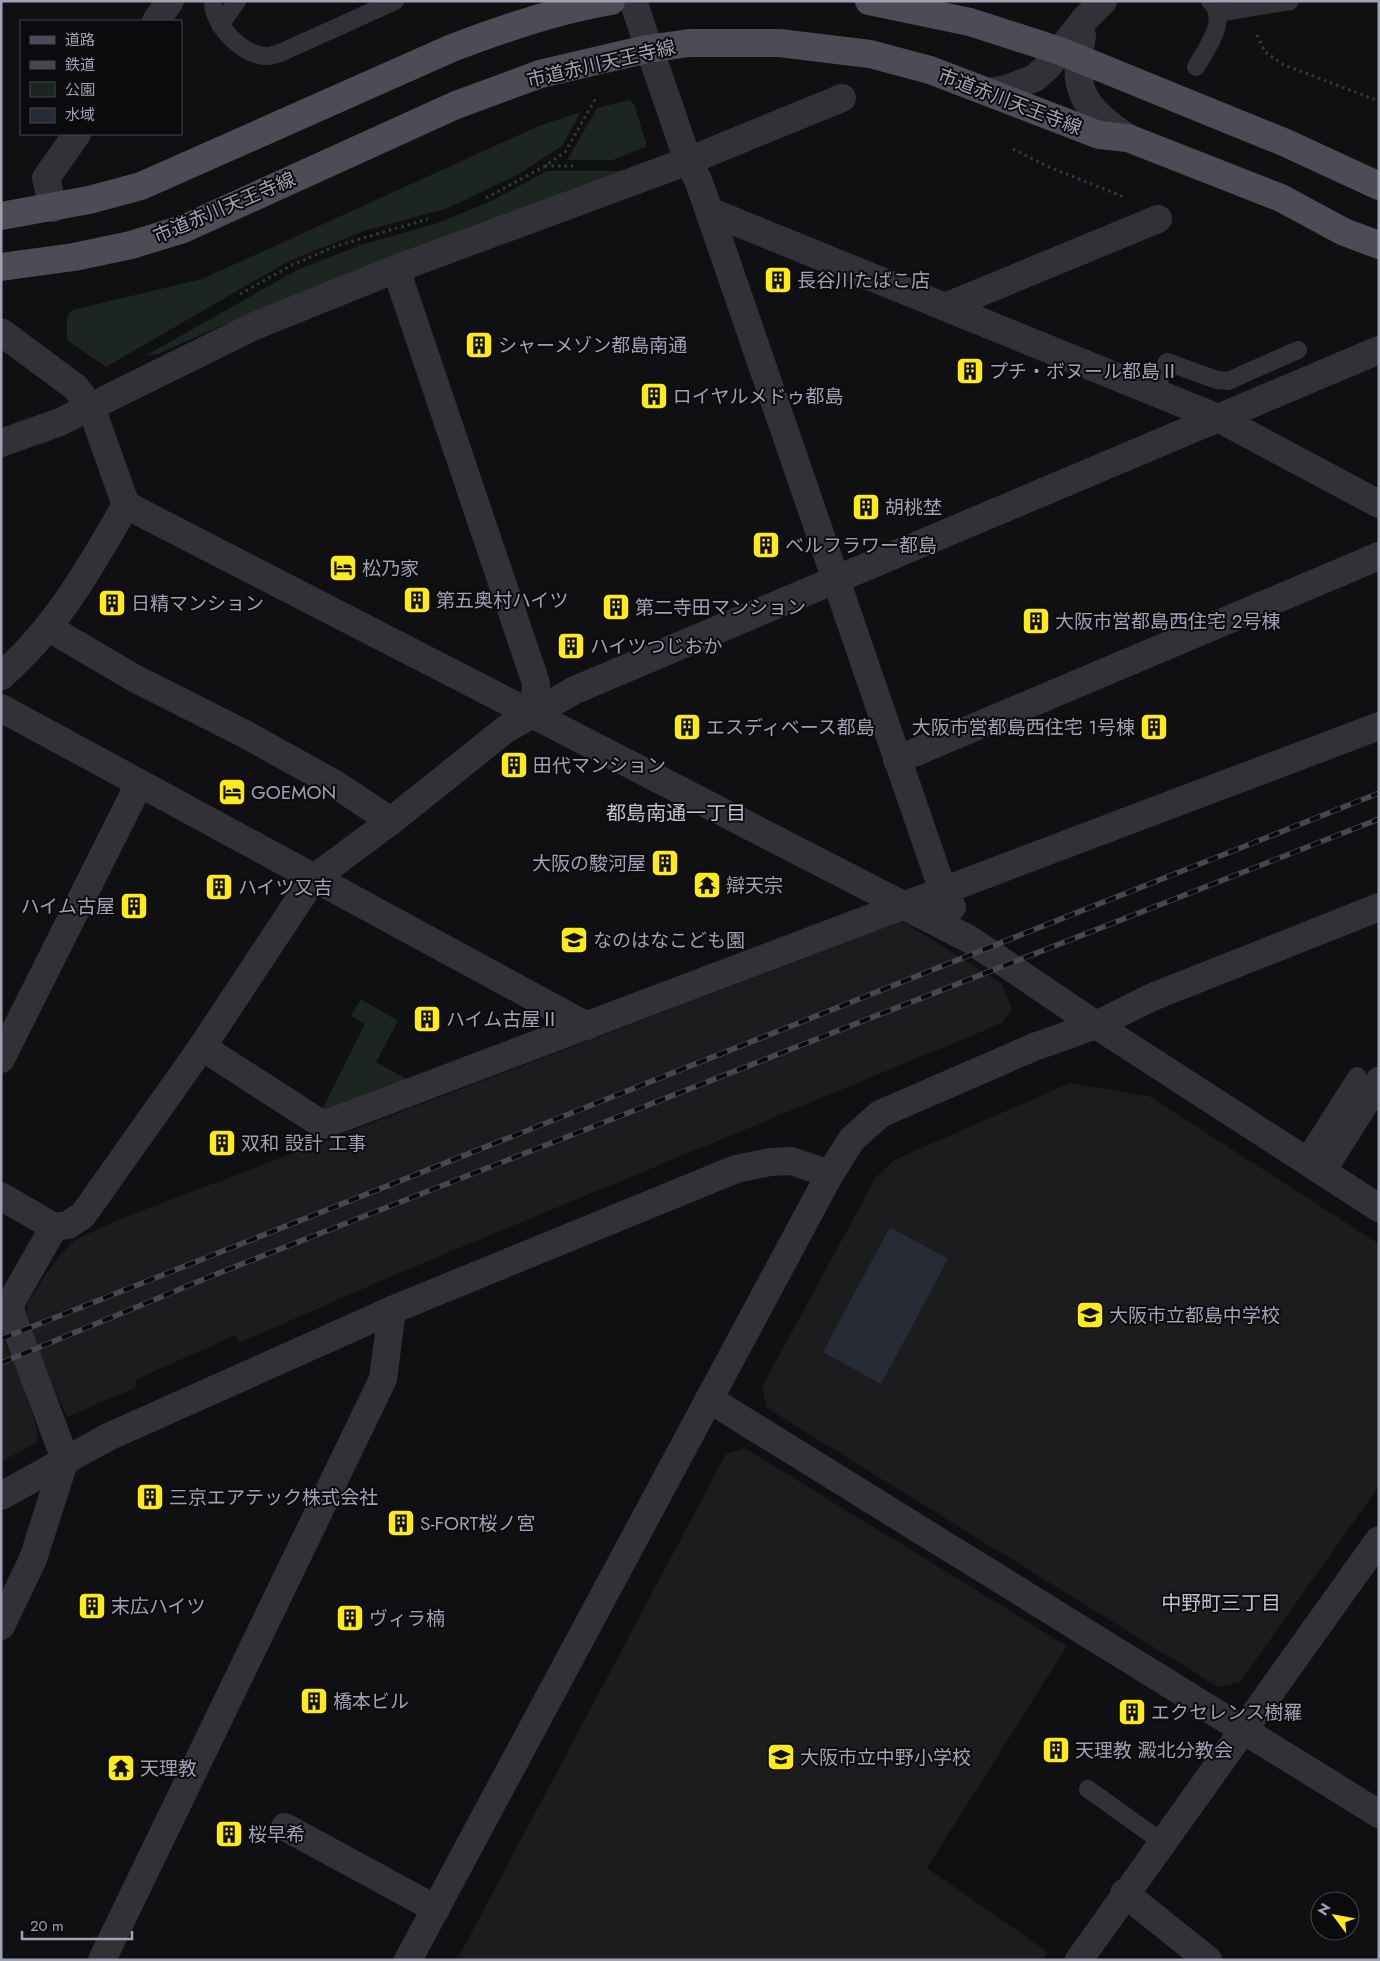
<svg xmlns="http://www.w3.org/2000/svg" width="1380" height="1961" viewBox="0 0 1380 1961" font-family="Jost,'Noto Sans JP',sans-serif">
	<rect width="100%" height="100%" fill="#101012"/>
	<!-- built -->
	<g fill="#1c1c1f">
		<path d="M902 921 1001 983 1011 1005 1010 1012 1002 1023 399 1273 239 1343 236 1335 135 1380 137 1387 67 1417 20 1313 28 1309 27 1304 44 1277 60 1255 75 1240 120 1219Z"/>
		<path d="M1070 1083 1149 1096 1379 1244V1486L1240 1682 1218 1687 767 1408 762 1387 876 1177 894 1160Z"/>
		<path d="M1 1335 21 1377 37 1430V1442L1 1462Z"/>
		<path d="M745 1448 1067 1646 927 1868 1048 1952 1043 1960H457L726 1454Z"/>
	</g>
	<!-- green -->
	<g fill="#1c251f">
		<path d="M629 100 634 104 647 146 613 160H567L597 108Z"/>
		<path d="M581 112 562 146 517 175 448 208 364 231 289 261 106 367 67 340V317L72 310 202 279 541 125Z"/>
		<path d="M547 171H622C467 230 310 285 158 354L145 356 297 270 358 246 438 223 491 201Z"/>
		<path d="M361 999 398 1021 376 1062 410 1081 320 1114 365 1024 351 1016Z"/>
	</g>
	<!-- water -->
	<path fill="#262b36" d="M890 1227 948 1259 881 1384 823 1352Z"/>
	<g fill="none" stroke-linecap="round" stroke-linejoin="round">
		<!-- path -->
		<g stroke="#37373e" stroke-width="3" stroke-dasharray="2.5 4" stroke-linecap="butt">
			<path d="M1257 35 1265 52 1284 65 1379 101"/>
			<path d="M1013 149 1049 167 1124 197"/>
			<path d="M545 166H574"/>
			<path d="M486 198 545 166 565 152 597 96"/>
			<path d="M240 294 292 265 336 246 428 219"/>
		</g>
		<!-- service -->
		<g stroke="#313137" stroke-width="18">
			<path d="M213 1C213 25 241 54 265 56 269 57 276 54 280 53L395 1"/>
			<path d="M1218 13 1290 1"/>
			<path d="M220 25 237 1"/>
			<path d="M1196 67C1206 49 1230 19 1210 1"/>
			<path d="M1154 393 1167 362 1217 380 1228 381 1298 350"/>
			<path d="M1304 1159 1357 1076"/>
			<path d="M1088 1789 1162 1842"/>
		</g>
		<!-- minor -->
		<g stroke="#313137" stroke-width="28">
			<path d="M633 1 688 161 698 180 709 211 943 891 952 907"/>
			<path d="M156 21 170 1"/>
			<path d="M53 208 46 178 77 134"/>
			<path d="M709 211 1218 418 1379 504"/>
			<path d="M396 269 536 683 534 713"/>
			<path d="M945 307 1158 219"/>
			<path d="M1 332 75 387 91 407 126 505 969 939 1096 1025 1379 1208"/>
			<path d="M1 443 60 422 252 327 396 269 688 161 842 98"/>
			<path d="M49 628 134 678 243 733 335 784 391 821"/>
			<path d="M1 676C55 630 91 566 126 505"/>
			<path d="M1 708 587 1026"/>
			<path d="M897 760 1379 556"/>
			<path d="M202 1047 323 1125 1379 726"/>
			<path d="M1 1059 139 784"/>
			<path d="M1322 1171 1379 1081"/>
			<path d="M709 1399 1379 1814"/>
			<path d="M1 1626 33 1559 65 1459 12 1317 10 1304 54 1227 68 1225 83 1215 202 1047 313 879 391 821 506 729 575 690 1379 350"/>
			<path d="M285 1827 436 1909"/>
			<path d="M1124 1893 1208 1960"/>
		</g>
		<!-- tertiary -->
		<g stroke="#313137" stroke-width="28">
			<path d="M1082 36C1072 92 1082 106 1128 138"/>
			<path d="M988 92 1006 89 1035 78 1048 66 1085 19 1103 1"/>
			<path d="M1 1196 54 1227"/>
			<path d="M1 1496 108 1437 392 1310 736 1169 770 1162 791 1161 830 1174"/>
			<path d="M102 1960 383 1379 392 1310"/>
			<path d="M408 1960 830 1174 852 1139 880 1114 1034 1047 1096 1025 1150 998 1379 907"/>
			<path d="M1079 1960 1379 1540"/>
		</g>
		<!-- primary -->
		<g stroke="#4d4c56" stroke-width="28">
			<path d="M869 1 970 22 1060 51 1286 143 1379 186"/>
			<path d="M1 216 89 200 141 186 452 48C503 29 557 10 611 1"/>
			<path d="M1 267 74 257 131 245 183 229 456 105 540 74 647 49 689 43H779L870 54 930 70 1099 135 1128 138 1281 198 1344 232 1379 245"/>
		</g>
		<!-- rail casing -->
		<g stroke="#474750" stroke-width="5.5">
			<g id="rail">
				<path d="M1 1339 1379 793"/>
				<path d="M1 1363 219 1273 1379 819"/>
			</g>
		</g>
		<!-- rail -->
		<use href="#rail" stroke="#0b0b0d" stroke-width="4" stroke-dasharray="11" stroke-linecap="butt"/>
	</g>
	<!-- icons -->
	<defs>
		<g id="building-square" transform="scale(1.4375)"><rect x="-9" y="-9" width="18" height="18" rx="4" fill="#ffea1b" stroke="#0b0b0d"/><path d="M-4-6H4V6H1V3H-1V6H-4ZM-2.5-4.3h1.7v1.8h-1.7ZM.8-4.3h1.7v1.8H.8ZM-2.5-1h1.7V.8h-1.7ZM.8-1h1.7V.8H.8Z" fill="#111"/></g>
		<g id="hotel-square" transform="scale(1.4375)"><rect x="-9" y="-9" width="18" height="18" rx="4" fill="#ffea1b" stroke="#0b0b0d"/><path d="M-6-4.5h1.5V1H6V5H4.5V3h-9V5H-6ZM-4 0a1.8 1.8 0 1 1 3.6 0ZM.5 0V-2.5h3Q6-2.5 6 0Z" fill="#111"/></g>
		<g id="temple-square" transform="scale(1.4375)"><rect x="-9" y="-9" width="18" height="18" rx="4" fill="#ffea1b" stroke="#0b0b0d"/><path d="M0-6L5-2H3V0L6.5 2.5H4V6H1.5V3h-3V6H-4V2.5H-6.5L-3 0V-2H-5Z" fill="#111"/></g>
		<g id="school-square" transform="scale(1.4375)"><rect x="-9" y="-9" width="18" height="18" rx="4" fill="#ffea1b" stroke="#0b0b0d"/><path d="M0-5L7-2L0 1L-7-2ZM-4 1L0 2.5L4 1V4Q0 6-4 4Z" fill="#111"/></g>
	</defs>
	<g fill-rule="evenodd">
		<use href="#building-square" x="778" y="280"/>
		<use href="#building-square" x="479" y="345"/>
		<use href="#building-square" x="970" y="371"/>
		<use href="#building-square" x="654" y="396"/>
		<use href="#building-square" x="866" y="507"/>
		<use href="#building-square" x="766" y="545"/>
		<use href="#hotel-square" x="343" y="568"/>
		<use href="#building-square" x="417" y="600"/>
		<use href="#building-square" x="112" y="603"/>
		<use href="#building-square" x="616" y="607"/>
		<use href="#building-square" x="1036" y="621"/>
		<use href="#building-square" x="571" y="646"/>
		<use href="#building-square" x="687" y="727"/>
		<use href="#building-square" x="1154" y="727"/>
		<use href="#building-square" x="514" y="765"/>
		<use href="#hotel-square" x="232" y="792"/>
		<use href="#building-square" x="665" y="863"/>
		<use href="#temple-square" x="707" y="885"/>
		<use href="#building-square" x="219" y="887"/>
		<use href="#building-square" x="134" y="906"/>
		<use href="#school-square" x="574" y="940"/>
		<use href="#building-square" x="427" y="1019"/>
		<use href="#building-square" x="222" y="1143"/>
		<use href="#school-square" x="1090" y="1315"/>
		<use href="#building-square" x="150" y="1497"/>
		<use href="#building-square" x="401" y="1523"/>
		<use href="#building-square" x="92" y="1606"/>
		<use href="#building-square" x="350" y="1618"/>
		<use href="#building-square" x="314" y="1701"/>
		<use href="#building-square" x="1132" y="1712"/>
		<use href="#building-square" x="1056" y="1750"/>
		<use href="#school-square" x="781" y="1757"/>
		<use href="#temple-square" x="121" y="1768"/>
		<use href="#building-square" x="229" y="1834"/>
	</g>
	<g text-anchor="middle" stroke-width="4" stroke-linejoin="round" paint-order="stroke">
		<!-- street labels -->
		<g font-size="19" fill="#a0a1b4" stroke="#0b0b0d">
			<text transform="translate(601 63) rotate(-13)" y="7">市道赤川天王寺線</text>
			<text transform="translate(1010 101) rotate(21)" y="7">市道赤川天王寺線</text>
			<text transform="translate(224 207) rotate(-23)" y="7">市道赤川天王寺線</text>
		</g>
		<!-- poi labels -->
		<g font-size="19" fill="#a0a1b4" stroke="#0b0b0d" text-anchor="start">
			<text x="797" y="287">長谷川たばこ店</text>
			<text x="498" y="352">シャーメゾン都島南通</text>
			<text x="989" y="378">プチ・ボヌール都島Ⅱ</text>
			<text x="673" y="403">ロイヤルメドゥ都島</text>
			<text x="885" y="514">胡桃埜</text>
			<text x="785" y="552">ベルフラワー都島</text>
			<text x="362" y="575">松乃家</text>
			<text x="436" y="607">第五奥村ハイツ</text>
			<text x="131" y="610">日精マンション</text>
			<text x="635" y="614">第二寺田マンション</text>
			<text x="1055" y="628">大阪市営都島西住宅 2号棟</text>
			<text x="590" y="653">ハイツつじおか</text>
			<text x="706" y="734">エスディベース都島</text>
			<text x="1135" y="734" text-anchor="end">大阪市営都島西住宅 1号棟</text>
			<text x="533" y="772">田代マンション</text>
			<text x="251" y="799">GOEMON</text>
			<text x="646" y="870" text-anchor="end">大阪の駿河屋</text>
			<text x="726" y="892">辯天宗</text>
			<text x="238" y="894">ハイツ又吉</text>
			<text x="115" y="913" text-anchor="end">ハイム古屋</text>
			<text x="593" y="947">なのはなこども園</text>
			<text x="446" y="1026">ハイム古屋Ⅱ</text>
			<text x="241" y="1150">双和 設計 工事</text>
			<text x="1109" y="1322">大阪市立都島中学校</text>
			<text x="169" y="1504">三京エアテック株式会社</text>
			<text x="420" y="1530">S-FORT桜ノ宮</text>
			<text x="111" y="1613">末広ハイツ</text>
			<text x="369" y="1625">ヴィラ楠</text>
			<text x="333" y="1708">橋本ビル</text>
			<text x="1151" y="1719">エクセレンス樹羅</text>
			<text x="1075" y="1757">天理教 澱北分教会</text>
			<text x="800" y="1764">大阪市立中野小学校</text>
			<text x="140" y="1775">天理教</text>
			<text x="248" y="1841">桜早希</text>
		</g>
		<!-- neighbourhood labels -->
		<g font-size="20" fill="#c1c1d0" stroke="#0b0b0d">
			<text x="676" y="820">都島南通一丁目</text>
			<text x="1221" y="1610">中野町三丁目</text>
		</g>
	</g>
	<!-- border -->
	<rect width="1380" height="1961" fill="none" stroke="#a0a1b4" stroke-width="5"/>
	<!-- legend -->
	<rect x="20" y="20" width="162" height="115" fill="#0b0b0d" stroke="#474750"/>
	<rect x="30" y="36" width="25" height="8" fill="#4d4c56" stroke="#474750"/>
	<text x="65" y="45" font-size="15" fill="#a0a1b4">道路</text>
	<rect x="30" y="61" width="25" height="8" fill="#474750" stroke="#474750"/>
	<text x="65" y="70" font-size="15" fill="#a0a1b4">鉄道</text>
	<rect x="30" y="82" width="25" height="15" fill="#1c251f" stroke="#474750"/>
	<text x="65" y="95" font-size="15" fill="#a0a1b4">公園</text>
	<rect x="30" y="108" width="25" height="15" fill="#262b36" stroke="#474750"/>
	<text x="65" y="120" font-size="15" fill="#a0a1b4">水域</text>
	<!-- north arrow -->
	<g transform="translate(1335 1916) rotate(302)"><circle r="24" fill="#0b0b0d" stroke="#474750"/>
	<path d="M0-4L9 19L0 12L-9 19Z" fill="#ffea1b"/>
	<text y="-8" font-size="14" font-weight="bold" text-anchor="middle" fill="#a0a1b4">N</text>
	</g>
	<!-- scale -->
	<path d="M22 1931v8h110v-8" fill="none" stroke="#a0a1b4" stroke-width="2.5"/>
	<text x="30" y="1931" font-size="15" fill="#a0a1b4" stroke="#0b0b0d" stroke-width="4" paint-order="stroke">20 m</text>
</svg>
